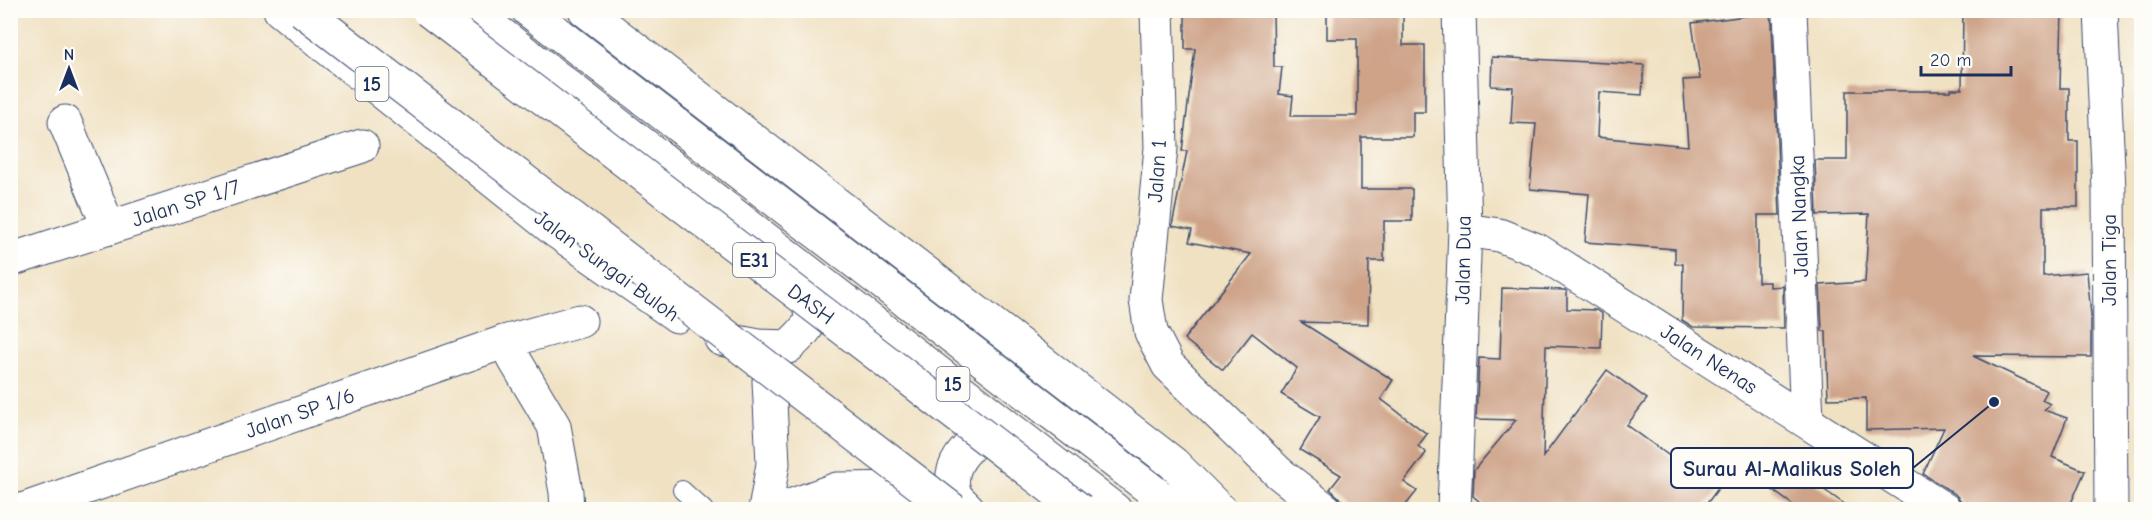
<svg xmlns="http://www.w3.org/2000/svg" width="2152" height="520" viewBox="0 0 2152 520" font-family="'Comic Neue',sans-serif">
	<rect width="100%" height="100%" fill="#fdfcf7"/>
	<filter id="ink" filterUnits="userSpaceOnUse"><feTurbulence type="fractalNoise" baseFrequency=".0167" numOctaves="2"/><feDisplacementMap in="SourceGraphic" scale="12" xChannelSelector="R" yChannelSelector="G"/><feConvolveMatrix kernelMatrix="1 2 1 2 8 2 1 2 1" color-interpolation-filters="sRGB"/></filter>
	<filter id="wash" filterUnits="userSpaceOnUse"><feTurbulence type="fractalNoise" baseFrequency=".008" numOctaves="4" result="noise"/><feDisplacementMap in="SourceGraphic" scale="24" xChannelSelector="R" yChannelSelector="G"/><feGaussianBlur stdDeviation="1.35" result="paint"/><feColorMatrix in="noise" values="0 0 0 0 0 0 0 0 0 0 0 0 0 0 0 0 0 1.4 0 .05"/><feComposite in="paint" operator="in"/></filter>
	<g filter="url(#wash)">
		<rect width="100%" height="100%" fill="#f0e1c2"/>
		<g id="blocks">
			<!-- building -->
			<g fill="#cea388">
				<path d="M1185 10H1273L1274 67H1282L1279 94 1293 96 1291 116H1357V39H1327V10H1403V45H1425V112H1413V137H1361V189H1412V221H1384V261H1369L1368 324 1301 322 1393 380 1381 399 1427 434 1418 446 1426 453 1404 482 1417 491 1402 510H1352L1330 489 1341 475 1300 450 1320 417 1281 394 1297 368 1252 333 1223 370 1184 339 1251 254 1189 242 1192 230 1172 226 1187 151H1182L1195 49H1185Z"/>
				<path d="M1963 10H2062L2060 88H2069V141H2078V207H2043V276L2087 272 2091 315V357L1973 356 2047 391 2042 400 2050 404 2044 410 2067 418 2052 457 2085 471 2068 510H1971L1963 506 1961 501 1955 494 1923 474 1944 428 1866 430V398L1828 399 1826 331H1822L1820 285 1865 282 1869 214 1817 215 1815 160H1847V91H1951V89H1962Z"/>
				<path d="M1769 13 1772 23 1780 215H1758V282H1770V287L1783 286 1784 328 1693 327 1682 320 1683 264H1675V249L1585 242 1589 194 1530 189 1536 124 1511 123 1513 87 1491 86 1492 57 1644 65 1642 95 1599 92 1597 137 1688 146 1683 80 1700 79 1692 23Z"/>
				<path d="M1502 288 1565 290 1567 292V309L1596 310 1602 314 1601 348 1546 346 1543 457 1607 370 1647 399 1627 425 1686 468 1692 460 1723 482 1702 510H1489L1473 496 1474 470 1516 420 1476 419 1479 358 1500 359Z"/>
				<path d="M1788 465 1820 487 1853 510H1800L1771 489Z"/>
			</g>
		</g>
	</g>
	<g filter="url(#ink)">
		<use href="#blocks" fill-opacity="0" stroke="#3b4a6d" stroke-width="1.5"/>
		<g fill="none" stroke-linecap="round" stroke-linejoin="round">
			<!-- service casing -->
			<g stroke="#3b4a6d" stroke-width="20">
				<path id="service" d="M682 490 704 510"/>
			</g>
			<!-- minor casing -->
			<g stroke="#3b4a6d" stroke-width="35">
				<g id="minor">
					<path d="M1157 10 1161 148 1146 300 1151 332 1168 365 1279 473 1326 510"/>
					<path d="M1790 10 1807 421"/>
					<path d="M2101 10 2109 191 2111 510"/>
					<path d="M65 122 109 228"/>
					<path d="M1465 230 1499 235 1537 250 1945 510"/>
					<path d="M10 260 362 146"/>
					<path d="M504 342 554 426 566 492 567 510"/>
					<path d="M22 510 504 342 580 321"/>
					<path d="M1454 510 1465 230 1459 10"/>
				</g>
			</g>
			<!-- trunk casing -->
			<g stroke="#3b4a6d" stroke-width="35">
				<g id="trunk">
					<path d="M280 10 557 232 677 316"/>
					<path d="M470 10 1115 510"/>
					<path d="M721 339 759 346 788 347C818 319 814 319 800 283"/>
					<path d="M765 510 773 464 769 381"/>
					<path d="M779 510 837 489 916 488"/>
					<path d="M969 510C964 504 955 498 954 491 946 464 970 445 988 429L1007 431"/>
				</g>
			</g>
			<!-- motorway casing -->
			<g stroke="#3b4a6d" stroke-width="35">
				<g id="motorway">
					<path d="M528 10 1158 495 1179 510"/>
					<path d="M585 10 1173 463 1220 510"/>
				</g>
			</g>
			<!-- service -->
			<use href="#service" stroke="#fff" stroke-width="18"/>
			<!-- minor -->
			<use href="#minor" stroke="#fff" stroke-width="33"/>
			<!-- trunk -->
			<use href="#trunk" stroke="#fff" stroke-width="33"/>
			<!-- motorway -->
			<use href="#motorway" stroke="#fff" stroke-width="33"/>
			<!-- motorway-bridge casing -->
			<g stroke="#3b4a6d" stroke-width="35" stroke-linecap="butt">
				<g id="motorway-bridge">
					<path d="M302 10 953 510"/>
					<path d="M428 10 1080 510"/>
				</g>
			</g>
			<!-- motorway-bridge -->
			<use href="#motorway-bridge" stroke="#fff" stroke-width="33"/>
		</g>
	</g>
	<g text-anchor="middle" stroke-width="5" stroke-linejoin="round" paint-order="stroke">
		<!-- shield labels -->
		<g fill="#fdfcf7" stroke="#5f6c8c" stroke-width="1.5">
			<rect x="355.5" y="67" width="33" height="34" rx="4.5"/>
			<rect x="733" y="243" width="42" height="34" rx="4.5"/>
			<rect x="936.5" y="367" width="33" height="34" rx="4.5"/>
		</g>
		<g font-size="20" font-weight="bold" fill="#1b2f5e">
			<text x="372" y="91">15</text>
			<text x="754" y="267">E31</text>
			<text x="953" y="391">15</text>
		</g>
		<!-- street labels -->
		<g font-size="21" fill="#1b2f5e" stroke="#fdfcf7">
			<text transform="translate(1157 171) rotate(-86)" y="7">Jalan 1</text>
			<text transform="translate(186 203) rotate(-18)" y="7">Jalan SP 1/7</text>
			<text transform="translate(1799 216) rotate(-92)" y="7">Jalan Nangka</text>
			<text transform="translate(1463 260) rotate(-89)" y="7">Jalan Dua</text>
			<text transform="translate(2109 260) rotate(-90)" y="7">Jalan Tiga</text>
			<text transform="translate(607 266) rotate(36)" y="7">Jalan Sungai Buloh</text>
			<text transform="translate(811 304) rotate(37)" y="7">DASH</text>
			<text transform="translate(1709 359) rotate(33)" y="7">Jalan Nenas</text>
			<text transform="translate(300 413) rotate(-19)" y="7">Jalan SP 1/6</text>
		</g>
	</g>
	<!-- callouts -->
	<path fill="none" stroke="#1b2f5e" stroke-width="2" d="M1994 402L1913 468"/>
	<circle fill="#1b2f5e" stroke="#fdfcf7" stroke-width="2" cx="1994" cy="402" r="6"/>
	<rect fill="#fdfcf7" stroke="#1b2f5e" stroke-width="2" x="1671" y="448" width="242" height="40" rx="6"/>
	<g font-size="22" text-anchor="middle" font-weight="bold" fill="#1b2f5e">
		<text x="1792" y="476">Surau Al-Malikus Soleh</text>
	</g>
	<!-- margin -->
	<rect width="2152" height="520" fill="none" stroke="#fdfcf7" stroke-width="36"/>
	<!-- north arrow -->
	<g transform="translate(69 69)" stroke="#fdfcf7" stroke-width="4.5" paint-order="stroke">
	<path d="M0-4.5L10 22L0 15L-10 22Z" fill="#1b2f5e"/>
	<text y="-9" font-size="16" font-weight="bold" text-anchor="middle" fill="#1b2f5e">N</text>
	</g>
	<!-- scale -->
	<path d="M1921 66v9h90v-9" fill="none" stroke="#1b2f5e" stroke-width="3"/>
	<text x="1930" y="66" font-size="18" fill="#1b2f5e" stroke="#fdfcf7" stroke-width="4.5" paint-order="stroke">20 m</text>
</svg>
